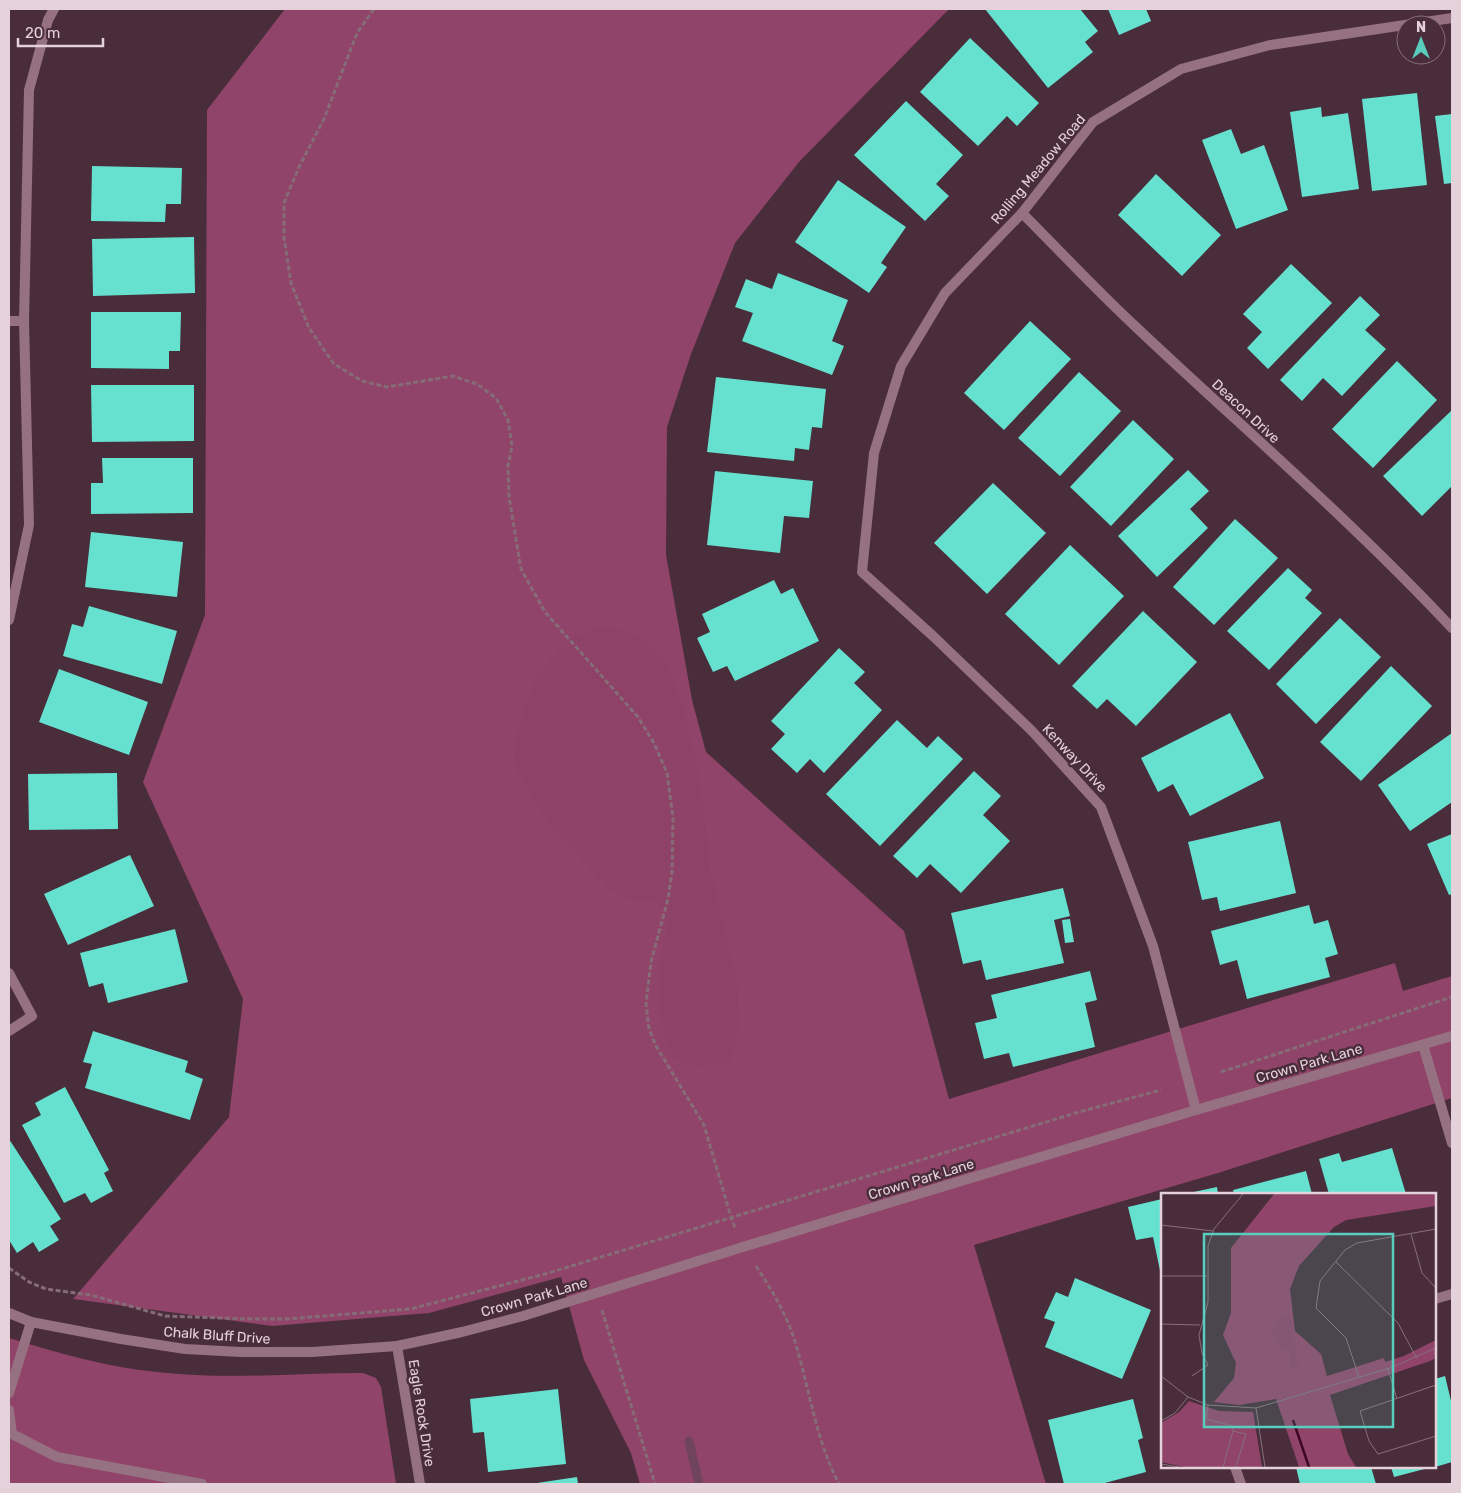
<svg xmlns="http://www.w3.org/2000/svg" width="1461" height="1493" viewBox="0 0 1461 1493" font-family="Rubik,sans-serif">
	<rect width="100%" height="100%" fill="#492d3a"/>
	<!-- green -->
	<g fill="#914469">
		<path d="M285 9H949L799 162 735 243 691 354 667 427 666 555 692 700 706 752 904 931 949 1099 1395 963 1403 991 1452 976V1098L1218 1173 974 1245 1046 1484H640L631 1453 584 1360 561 1277 429 1313 272 1326 73 1299 229 1117 243 999 143 782 205 615 207 110Z"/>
		<path d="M9 1338C58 1353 106 1367 157 1372 226 1380 295 1373 363 1373L376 1378 381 1387 396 1484H9Z"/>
	</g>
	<!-- forest -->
	<path fill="#8f4267" d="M604 626 641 635 667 666 682 704 695 758 703 804 710 869 737 982 739 1022 732 1060C714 1065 692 1071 676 1058 672 1056 671 1049 669 1045 651 1005 660 960 669 919L653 899 634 902 612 890 598 877 552 827 532 797 516 768 514 753 523 713 538 675 552 658 577 635Z"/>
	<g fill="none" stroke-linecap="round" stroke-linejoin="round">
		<!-- stream -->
		<path stroke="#70445c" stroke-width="9" d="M689 1441 699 1484"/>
	</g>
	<!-- building -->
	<g fill="#66e1d0">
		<path d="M985 9H1080L1098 31 1085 42 1093 52 1048 88Z"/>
		<path d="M1108 9H1146L1151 21 1119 35Z"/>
		<path d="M970 38 1039 103 1017 126 1007 116 978 146 920 92Z"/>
		<path d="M1417 93 1427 185 1372 191 1362 99Z"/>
		<path d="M906 101 963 155 936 184 949 196 925 221 854 155Z"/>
		<path d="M1321 107 1322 117 1348 113 1359 189 1302 197 1290 112Z"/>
		<path d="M1452 114V183L1444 184 1435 116Z"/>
		<path d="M1231 129 1241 154 1264 145 1288 210 1236 229 1202 140Z"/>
		<path d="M92 166 182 168 181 204H166L165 222 91 221Z"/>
		<path d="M1156 174 1221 235 1182 276 1118 215Z"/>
		<path d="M838 180 906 227 881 263 887 267 869 293 795 242Z"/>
		<path d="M194 237 195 293 93 296 92 239Z"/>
		<path d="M1291 264 1332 303 1268 369 1247 348 1262 332 1243 314Z"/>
		<path d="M778 273 848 300 832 341 844 346 832 375 742 341 753 313 735 307 746 279 772 289Z"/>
		<path d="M1360 296 1380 315 1365 330 1386 349 1342 396 1323 378 1302 401 1280 380Z"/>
		<path d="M91 312H181L180 351H169V369L91 368Z"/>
		<path d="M1030 321 1071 359 1004 430 964 393Z"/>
		<path d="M1397 361 1437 400 1373 468 1332 429Z"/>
		<path d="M1079 372 1121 411 1060 476 1018 438Z"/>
		<path d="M716 377 826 389 822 428 812 427 809 450 795 448 794 461 707 452Z"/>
		<path d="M91 385H194V441L92 442Z"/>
		<path d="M1451 411 1452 486 1422 516 1383 476Z"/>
		<path d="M1133 420 1174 459 1111 526 1070 487Z"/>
		<path d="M102 458H193V513L91 514V483H103Z"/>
		<path d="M1188 470 1209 491 1190 509 1208 528 1157 577 1118 536Z"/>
		<path d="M715 471 813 481 809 518 784 516 780 553 707 545Z"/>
		<path d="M993 483 1046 533 987 594 934 543Z"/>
		<path d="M1235 519 1278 558 1214 625 1173 587Z"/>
		<path d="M91 532 183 542 177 597 85 587Z"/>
		<path d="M1070 545 1124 596 1059 665 1005 614Z"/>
		<path d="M1288 568 1312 590 1305 598 1322 613 1269 670 1227 631Z"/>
		<path d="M774 580 781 594 793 588 819 641 735 681 727 666 713 672 697 638 710 632 702 614Z"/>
		<path d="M89 606 177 631 162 684 63 656 72 624 83 627Z"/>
		<path d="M1143 611 1197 662 1136 726 1107 699 1097 709 1072 686Z"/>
		<path d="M1340 618 1381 657 1316 724 1276 684Z"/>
		<path d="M839 648 865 672 854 683 882 710 824 773 810 759 797 773 771 749 785 734 771 721Z"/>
		<path d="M1391 666 1432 706 1361 781 1320 742Z"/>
		<path d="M59 669 148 702 129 755 39 722Z"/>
		<path d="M1230 713 1264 778 1190 816 1173 784 1158 792 1141 758Z"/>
		<path d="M897 720 927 748 938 736 963 759 880 846 826 794Z"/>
		<path d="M1452 733V802L1410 831 1378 785Z"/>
		<path d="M974 771 1001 796 983 815 1010 841 961 893 930 864 917 878 893 856Z"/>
		<path d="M117 773 118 829 29 830 28 774Z"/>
		<path d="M1280 821 1296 893 1220 911 1217 897 1202 900 1188 842Z"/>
		<path d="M1452 834V894L1449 895 1427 844Z"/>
		<path d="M130 855 154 906 68 945 44 894Z"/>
		<path d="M1063 888 1070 916 1054 920 1064 963 986 980 981 960 963 964 951 913Z"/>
		<path d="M1309 905 1314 924 1328 920 1338 954 1325 958 1330 977 1247 999 1237 960 1220 965 1211 931Z"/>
		<path d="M1070 919 1074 942 1065 943 1062 920Z"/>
		<path d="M175 929 188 982 108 1003 103 983 89 987 80 953Z"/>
		<path d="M1090 971 1097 1000 1085 1003 1095 1047 1013 1067 1009 1053 984 1059 975 1023 997 1018 991 995Z"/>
		<path d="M93 1031 188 1061 185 1072 203 1079 190 1120 85 1088 92 1064 83 1062Z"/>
		<path d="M65 1087 109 1170 104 1173 113 1191 91 1203 85 1193 64 1203 22 1125 41 1115 35 1103Z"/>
		<path d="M9 1139 61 1219 50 1226 59 1240 39 1252 33 1242 17 1253 9 1240Z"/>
		<path d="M1392 1148 1406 1194H1329L1319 1159 1339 1153 1342 1162Z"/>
		<path d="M1306 1171 1312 1194H1234L1233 1190Z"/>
		<path d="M1217 1187 1218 1194H1189V1193Z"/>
		<path d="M1162 1199V1275H1161L1153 1237 1136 1240 1128 1207Z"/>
		<path d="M1075 1278 1151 1310 1122 1379 1045 1347 1055 1322 1044 1318 1056 1292 1068 1297Z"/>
		<path d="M1445 1376 1452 1405V1462L1435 1467V1379Z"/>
		<path d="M558 1389 566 1464 488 1472 484 1432 473 1433 470 1399Z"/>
		<path d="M1133 1399 1143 1438 1138 1440 1146 1472 1101 1484H1064L1048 1420Z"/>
		<path d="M1296 1467H1371L1376 1484H1300Z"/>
		<path d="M1391 1467H1432L1394 1477Z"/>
		<path d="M577 1477 578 1484H537V1483Z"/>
	</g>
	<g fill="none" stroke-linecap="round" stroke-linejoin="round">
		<!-- path -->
		<g stroke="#856c77" stroke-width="3" stroke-dasharray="5 2.5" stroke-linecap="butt">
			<path d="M374 9 357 33 324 119 299 167 284 203V237L291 283 309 328 334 364 362 381 387 387 453 376 477 384 496 398 508 420 512 446 508 466 509 497 521 569 545 612 638 717 654 743 667 773 673 818 672 872 668 899 651 962 646 1003 649 1029 656 1046 704 1125 731 1217 736 1230"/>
			<path d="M1221 1072 1452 997"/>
			<path d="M756 1266C772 1290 788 1317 796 1345 810 1392 816 1440 839 1484"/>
			<path d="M9 1268 29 1282 46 1289 91 1295 165 1316 248 1319H287L410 1309 545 1274 1079 1112 1161 1090"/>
			<path d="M602 1310 655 1484"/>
		</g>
		<!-- service -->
		<g stroke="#967181" stroke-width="10">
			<path d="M9 1393 31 1322"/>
			<path d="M9 1410 12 1434 57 1457 202 1484"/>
		</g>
		<!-- minor -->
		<g stroke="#967181" stroke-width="10">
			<path d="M1022 213C1060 251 1097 291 1137 328 1243 428 1353 522 1452 628"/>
			<path d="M9 321H24"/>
			<path d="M9 620 29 525 24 321 29 90 48 20 54 9"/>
			<path d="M9 973 32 1016 9 1031"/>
			<path d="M1423 1045 1452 1143"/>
			<path d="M1196 1110 1153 946 1101 807 1032 731 933 636 862 572 874 453 901 366 945 293 1022 213 1093 122 1181 69 1270 45 1452 18"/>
			<path d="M1435 1299 1452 1294"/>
			<path d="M397 1346 420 1484"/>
			<path d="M1235 1467 1241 1484"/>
		</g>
		<!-- tertiary -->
		<path stroke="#967181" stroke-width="10" d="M9 1313 31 1322 121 1339 185 1349 241 1352H312L397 1346 462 1332 523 1316 746 1246 1196 1110 1452 1036"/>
	</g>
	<g text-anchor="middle" stroke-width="5" stroke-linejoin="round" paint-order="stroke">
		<!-- street labels -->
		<g font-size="14" fill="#e4d1d9" stroke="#492d3a">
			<text transform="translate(1038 169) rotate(-50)" y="5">Rolling Meadow Road</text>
			<text transform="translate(1246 411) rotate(43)" y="5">Deacon Drive</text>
			<text transform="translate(1075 758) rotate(47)" y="5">Kenway Drive</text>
			<text transform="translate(1309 1063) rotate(-16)" y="5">Crown Park Lane</text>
			<text transform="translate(921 1179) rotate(-17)" y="5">Crown Park Lane</text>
			<text transform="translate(534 1297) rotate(-16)" y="5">Crown Park Lane</text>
			<text transform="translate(217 1335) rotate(4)" y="5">Chalk Bluff Drive</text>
			<text transform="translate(422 1413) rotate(81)" y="5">Eagle Rock Drive</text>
		</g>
	</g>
	<!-- overview -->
	<g transform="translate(1161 1193)">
		<rect width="275" height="275" fill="#492d3a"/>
		<path d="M113 1H275V13L185 27 173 34 138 73 129 96 134 138 160 161 166 183 223 165 224 169 243 163 275 147V165L269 168 169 202 187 261 195 274H138L115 206 78 212 53 209 73 185 75 170 62 142 70 120V55ZM28 208 58 218 92 219 101 274H23L0 269V230L18 219Z" fill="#914469"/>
		<path d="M118 123H126L131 132 138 178H130L129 160 120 154 110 140Z" fill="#8f4267"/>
		<path fill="none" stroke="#3f0726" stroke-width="2.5" d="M132 227 148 274"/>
		<path fill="none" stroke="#876f7a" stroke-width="1" d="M0 32 52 38M250 41 261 80 275 95M175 69 237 130 256 166M0 83H46M0 131 39 132M227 176 236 206M0 183 27 204 47 212 95 215 229 175 275 155M31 183 47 172 41 160 38 142 47 109V53L53 36 82 1M198 184 185 145 155 115 159 88 184 57 196 50 275 36M275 192 199 218 208 248 217 261 275 243M47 212 45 226 72 233V238L85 241 75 274M95 215 104 274M0 228 14 220 27 204M0 271 18 274M62 274 72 238"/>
		<path fill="#59cebe" fill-opacity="0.15" stroke="#59cebe" stroke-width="2.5" d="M43 41H232V234H43Z"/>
		<rect width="275" height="275" fill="none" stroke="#e4d1d9" stroke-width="2.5"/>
	</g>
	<!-- border -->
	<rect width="1461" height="1493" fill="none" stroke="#e4d1d9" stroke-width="20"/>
	<!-- north arrow -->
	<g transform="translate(1421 40)"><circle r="24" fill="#492d3a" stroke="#876f7a"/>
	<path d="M0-4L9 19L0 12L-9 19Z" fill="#59cebe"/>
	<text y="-8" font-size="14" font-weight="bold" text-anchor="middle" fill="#e4d1d9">N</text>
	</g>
	<!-- scale -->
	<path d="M18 38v8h85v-8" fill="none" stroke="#e4d1d9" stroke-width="2.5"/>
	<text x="25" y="38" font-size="15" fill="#e4d1d9" stroke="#492d3a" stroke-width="4" paint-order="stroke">20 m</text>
</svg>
